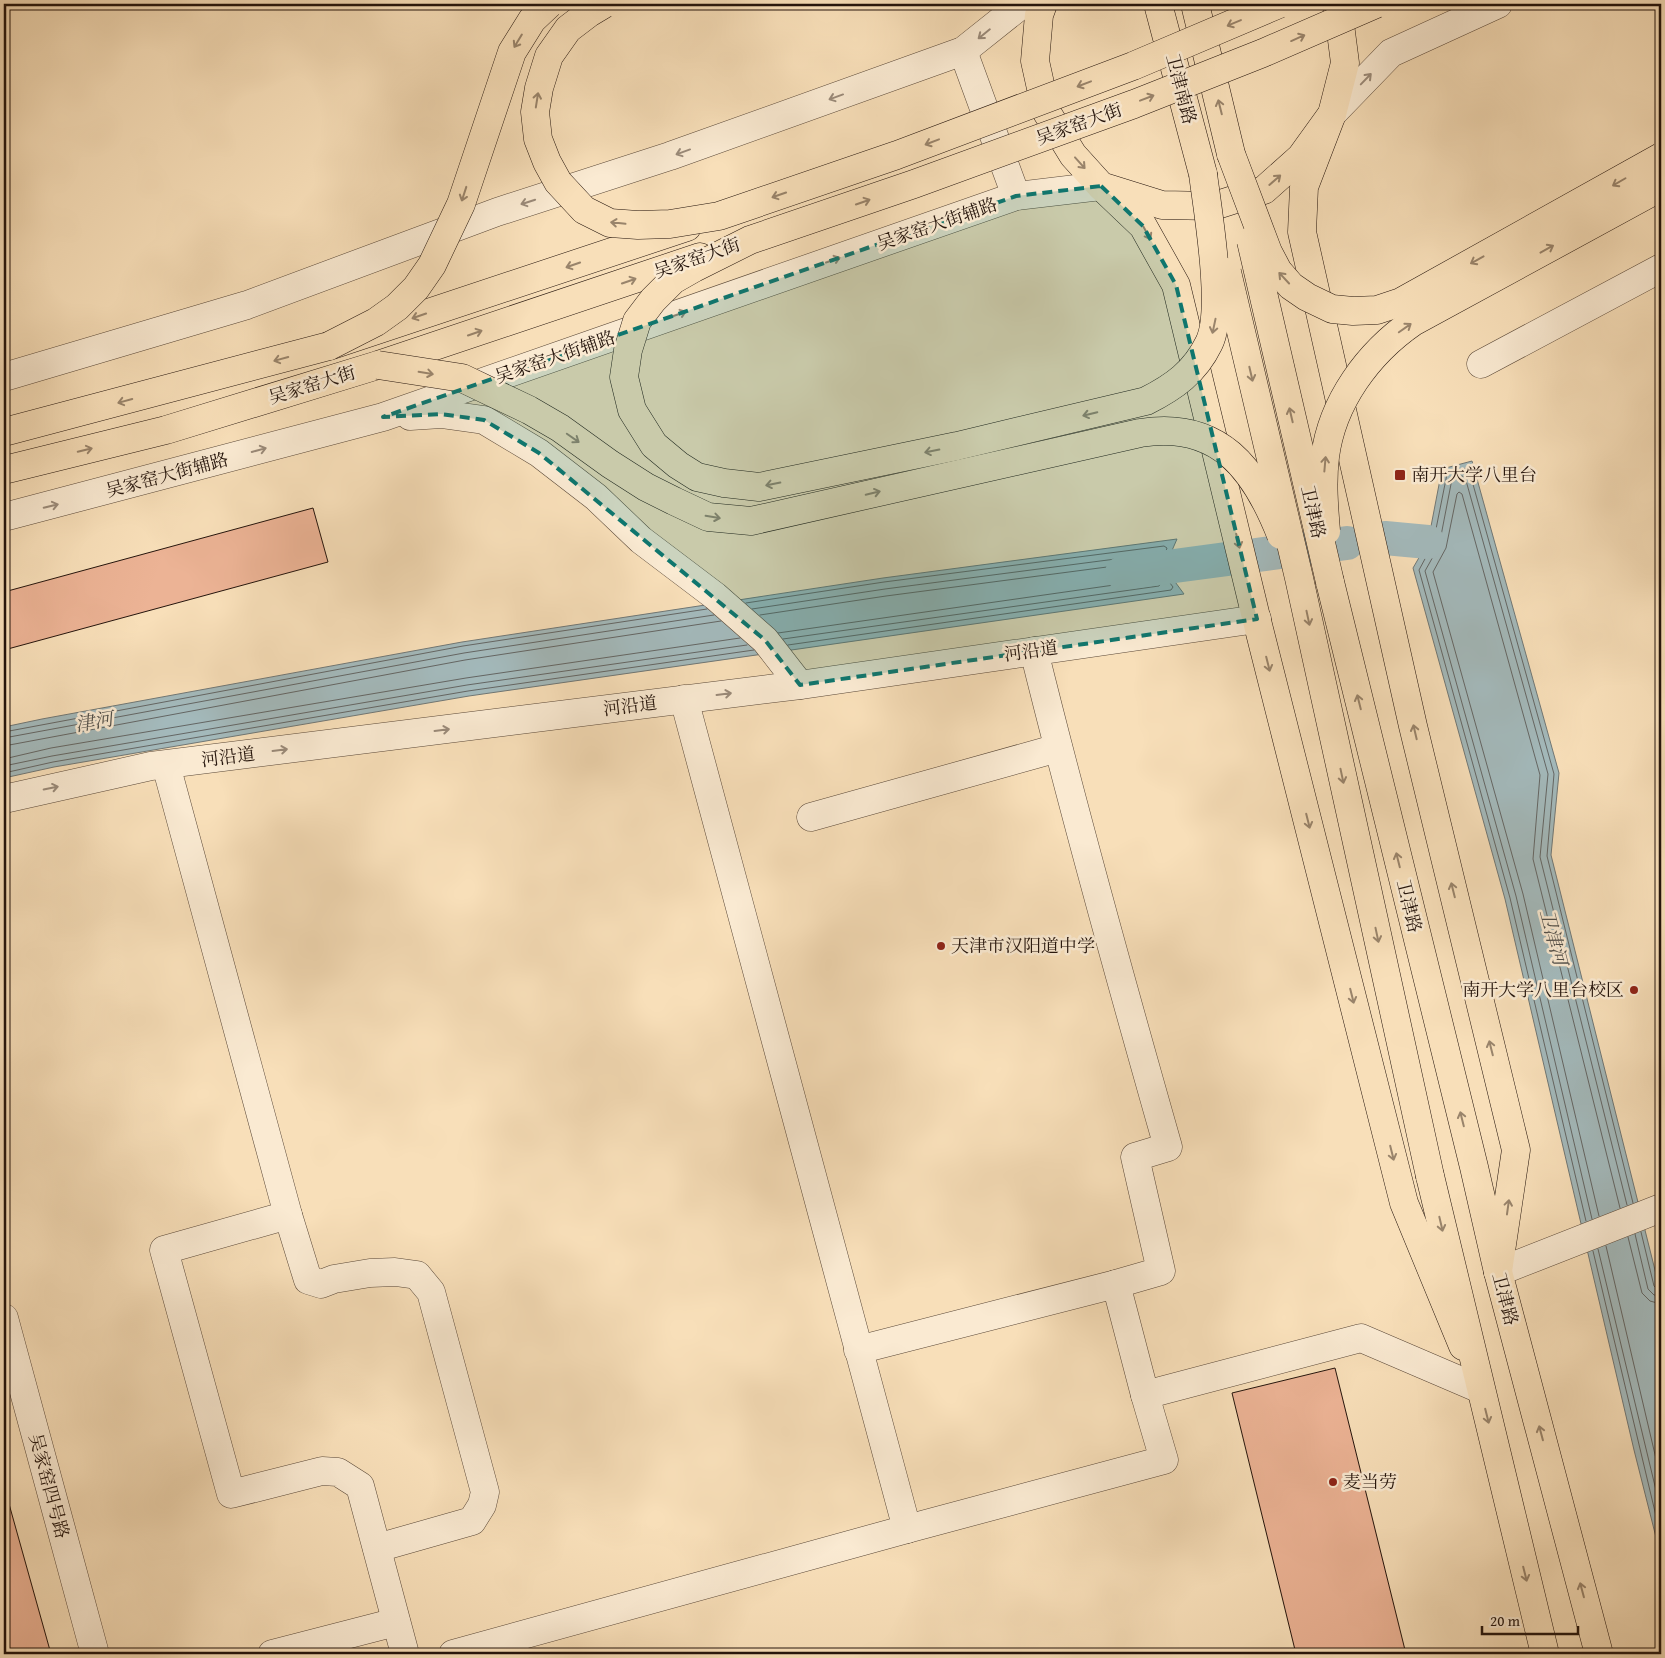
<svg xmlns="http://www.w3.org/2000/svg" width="1665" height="1658" viewBox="0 0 1665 1658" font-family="'Gentium Book Plus','Noto Serif SC',serif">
	<rect width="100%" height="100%" fill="#f8dfb9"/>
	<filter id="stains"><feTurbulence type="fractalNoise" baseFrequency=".004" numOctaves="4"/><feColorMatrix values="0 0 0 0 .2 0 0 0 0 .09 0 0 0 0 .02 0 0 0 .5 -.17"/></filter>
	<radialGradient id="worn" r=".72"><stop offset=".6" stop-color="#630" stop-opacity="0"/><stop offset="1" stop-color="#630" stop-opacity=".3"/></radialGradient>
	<!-- water -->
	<g fill="#a3b9bb" stroke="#707775">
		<path d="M1472 461 1559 773 1551 855 1661 1294V1557L1634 1450 1505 899 1413 568 1428 542 1442 469Z"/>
		<path d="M1177 539 1167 562 1170 575 1184 594 469 696 54 767 4 778V727L42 719 462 642 883 578Z"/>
	</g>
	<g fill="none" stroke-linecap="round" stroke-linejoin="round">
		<!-- shore -->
		<g stroke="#646664" stroke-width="1">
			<path d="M746 603 884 582 1164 546 1167 548C1160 568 1160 570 1173 587L1171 590 788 645"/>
			<path d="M752 609 885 589 1154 554 1157 556 1156 564 1161 583 1159 586 783 639"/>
			<path d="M760 615 886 596 1145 562 1148 564 1151 577 1149 580 778 633"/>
			<path d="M4 732 463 646 707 609"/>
			<path d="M4 738 464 653 714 615"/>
			<path d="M4 746 465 660 721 621"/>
			<path d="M4 759 51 748 466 678 740 638"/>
			<path d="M4 766 52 756 467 685 747 645"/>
			<path d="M4 773 53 762 468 691 754 650"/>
			<path d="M1599 1216 1523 894 1433 572 1446 548 1457 494 1459 492 1462 494 1540 775 1533 859 1620 1208"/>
			<path d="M1592 1219 1516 896 1425 571 1439 546 1452 479 1462 476 1465 477 1548 774 1540 857 1627 1205"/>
			<path d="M1586 1221 1510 898 1419 570 1433 544 1447 474 1466 468 1469 470 1554 774 1547 856 1633 1203"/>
			<path d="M1641 1232 1654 1286 1657 1289 1661 1290"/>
			<path d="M1635 1234 1648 1289 1654 1295 1661 1296"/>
			<path d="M1628 1237 1642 1293 1650 1301 1661 1304"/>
			<path d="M1606 1246 1661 1480"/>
			<path d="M1598 1249 1661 1511"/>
			<path d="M1593 1251 1661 1537"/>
		</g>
		<!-- canal -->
		<g stroke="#a3b9bb" stroke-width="34">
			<path d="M1385 538 1428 542"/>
			<path d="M1122 573 1347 543"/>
		</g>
	</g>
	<!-- building -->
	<g fill="#ecb395" stroke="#24140c">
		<path d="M313 508 328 562 4 650V592Z"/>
		<path d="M1335 1368 1406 1654H1296L1232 1393Z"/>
		<path d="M4 1486 51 1654H4Z"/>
	</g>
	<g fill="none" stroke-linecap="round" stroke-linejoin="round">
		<!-- minor casing -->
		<g stroke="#594737" stroke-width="29">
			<g id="minor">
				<path d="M963 51 1016 196"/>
				<path d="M1332 114 1391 53 1498 4"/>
				<path d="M1481 364 1661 268"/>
				<path d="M4 377 247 305 497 212 670 156 963 51 1022 4"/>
				<path d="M410 416 441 414 484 420 539 453 596 497 641 540 715 596 765 640 800 685"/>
				<path d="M4 517 383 417 1016 196 1101 186"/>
				<path d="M1034 651C1075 817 1121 982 1168 1147L1135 1157 1161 1271 1116 1284 1145 1395 1361 1338 1480 1389"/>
				<path d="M684 699 907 1529 1164 1460 1145 1395"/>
				<path d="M166 765 288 1215 164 1250 231 1494 322 1471 338 1472 360 1486 405 1654"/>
				<path d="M4 799 151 766 800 685 1257 619"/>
				<path d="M811 817 1058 748"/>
				<path d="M288 1215 308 1280 321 1284 334 1279 370 1273 395 1272 417 1275 431 1292 485 1492 482 1505 472 1521 377 1548"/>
				<path d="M1498 1272 1661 1208"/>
				<path d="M4 1318 95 1654"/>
				<path d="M858 1350 1116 1284"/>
				<path d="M272 1654 396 1622"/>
				<path d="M453 1654 907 1529"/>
			</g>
		</g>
		<!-- major casing -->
		<g stroke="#24140c" stroke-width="29">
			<g id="major">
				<path d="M1043 4 1039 15 1035 61 1046 111 1073 155 1101 186 1162 205 1214 206 1264 190 1301 157 1332 114 1345 63 1338 9 1336 4"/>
				<path d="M1332 114 1304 187 1302 232 1413 726 1516 1150 1498 1271"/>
				<path d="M1101 186 1143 226 1176 285 1256 617 1404 1203 1463 1346"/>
			</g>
		</g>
		<!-- highway casing -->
		<g stroke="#24140c" stroke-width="29">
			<g id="highway">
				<path d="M1158 4 1203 174"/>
				<path d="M1195 4 1231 154"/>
				<path d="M4 432 329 346 687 227"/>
				<path d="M4 470 166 430 378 365 700 257"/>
				<path d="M1330 582 1474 1167 1498 1272 1599 1654"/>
				<path d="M1430 1176 1545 1654"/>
			</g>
		</g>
		<!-- minor -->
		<use href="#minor" stroke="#faead2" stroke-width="28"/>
		<!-- major -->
		<use href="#major" stroke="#f8dfb9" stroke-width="28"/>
		<!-- highway -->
		<use href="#highway" stroke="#f8dfb9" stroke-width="28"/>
		<!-- major-bridge casing -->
		<g stroke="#24140c" stroke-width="29" stroke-linecap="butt">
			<g id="major-bridge">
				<path d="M329 346 376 322 397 307 416 288 432 265 461 204 512 52 532 20 549 4"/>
				<path d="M378 365 462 378 529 410 560 428 610 464 646 487 674 501 708 517 751 521 1140 433C1219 420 1255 469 1281 535"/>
				<path d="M1326 531C1324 507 1322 482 1325 457 1332 402 1368 353 1413 322L1661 187"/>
			</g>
		</g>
		<!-- highway-bridge casing -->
		<g stroke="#24140c" stroke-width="29" stroke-linecap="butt">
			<g id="highway-bridge">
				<path d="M604 4 589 13 568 29 549 56 539 88 535 112 538 139 547 162 558 182 584 210 610 223 638 225 670 224 719 216 897 155 1133 66 1279 4"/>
				<path d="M1231 154 1268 252 1278 271 1291 286 1307 297 1332 309 1353 311 1377 310 1401 302 1661 157"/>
				<path d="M1203 174C1208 213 1225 311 1209 343 1195 372 1174 387 1146 401L957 446 759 487 724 483 697 477 678 465 654 445 632 410 624 377 628 350 637 321 653 300 673 280 694 268 750 240 914 184 1134 104 1263 53 1376 4"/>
				<path d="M1251 241 1330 582"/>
				<path d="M1227 272 1299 578 1430 1176"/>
			</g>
		</g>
		<!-- major-bridge -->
		<use href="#major-bridge" stroke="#f8dfb9" stroke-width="28"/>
		<!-- highway-bridge -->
		<use href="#highway-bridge" stroke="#f8dfb9" stroke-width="28"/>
	</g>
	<!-- one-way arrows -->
	<defs><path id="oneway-shaft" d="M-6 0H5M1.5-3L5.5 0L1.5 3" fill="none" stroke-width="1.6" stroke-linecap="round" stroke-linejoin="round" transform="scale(1.25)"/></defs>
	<g stroke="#99846b">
		<use href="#oneway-shaft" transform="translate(1234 23) rotate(157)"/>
		<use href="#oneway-shaft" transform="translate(1298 38) rotate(-24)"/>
		<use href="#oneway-shaft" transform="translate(518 41) rotate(121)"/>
		<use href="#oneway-shaft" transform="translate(1084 84) rotate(159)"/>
		<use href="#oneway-shaft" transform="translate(1147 98) rotate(-21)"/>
		<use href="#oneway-shaft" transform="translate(537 100) rotate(-81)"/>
		<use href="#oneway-shaft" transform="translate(1220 107) rotate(-104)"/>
		<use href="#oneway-shaft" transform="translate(932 142) rotate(159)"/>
		<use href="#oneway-shaft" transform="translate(1080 163) rotate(48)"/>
		<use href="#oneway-shaft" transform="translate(1275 180) rotate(-41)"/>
		<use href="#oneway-shaft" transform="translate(1619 182) rotate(150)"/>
		<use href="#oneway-shaft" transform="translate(464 194) rotate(108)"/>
		<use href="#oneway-shaft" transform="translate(779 195) rotate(161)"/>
		<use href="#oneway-shaft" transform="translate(863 202) rotate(-19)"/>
		<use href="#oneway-shaft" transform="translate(618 223) rotate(-174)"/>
		<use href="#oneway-shaft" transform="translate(1147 233) rotate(61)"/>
		<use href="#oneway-shaft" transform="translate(1547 249) rotate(-29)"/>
		<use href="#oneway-shaft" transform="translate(1477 260) rotate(151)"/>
		<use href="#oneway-shaft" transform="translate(573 265) rotate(161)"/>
		<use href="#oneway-shaft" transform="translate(1284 278) rotate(-133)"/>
		<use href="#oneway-shaft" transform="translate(629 281) rotate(-19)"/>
		<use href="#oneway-shaft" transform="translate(419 316) rotate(161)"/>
		<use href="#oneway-shaft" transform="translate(1214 326) rotate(102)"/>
		<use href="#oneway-shaft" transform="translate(1405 328) rotate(-35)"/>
		<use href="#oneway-shaft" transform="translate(475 333) rotate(-19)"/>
		<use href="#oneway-shaft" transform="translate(281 359) rotate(165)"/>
		<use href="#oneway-shaft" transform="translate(426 373) rotate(9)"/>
		<use href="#oneway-shaft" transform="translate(1251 374) rotate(77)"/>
		<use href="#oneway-shaft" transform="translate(125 401) rotate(165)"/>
		<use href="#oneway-shaft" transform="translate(1090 414) rotate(167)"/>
		<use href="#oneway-shaft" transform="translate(1291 415) rotate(-103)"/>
		<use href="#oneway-shaft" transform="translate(573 438) rotate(35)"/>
		<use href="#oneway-shaft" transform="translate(85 450) rotate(-14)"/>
		<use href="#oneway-shaft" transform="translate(932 451) rotate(169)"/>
		<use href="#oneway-shaft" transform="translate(1325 464) rotate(-85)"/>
		<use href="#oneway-shaft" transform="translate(773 484) rotate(169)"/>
		<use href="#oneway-shaft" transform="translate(873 493) rotate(-13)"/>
		<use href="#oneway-shaft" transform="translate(713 517) rotate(9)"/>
		<use href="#oneway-shaft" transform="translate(1238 541) rotate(76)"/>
		<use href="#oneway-shaft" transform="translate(1308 618) rotate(78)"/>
		<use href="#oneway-shaft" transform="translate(1268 664) rotate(76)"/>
		<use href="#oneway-shaft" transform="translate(1359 702) rotate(-104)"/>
		<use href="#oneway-shaft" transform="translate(1415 732) rotate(-103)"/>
		<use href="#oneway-shaft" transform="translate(1342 776) rotate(78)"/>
		<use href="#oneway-shaft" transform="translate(1308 821) rotate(76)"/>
		<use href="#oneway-shaft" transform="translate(1398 860) rotate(-104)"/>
		<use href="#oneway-shaft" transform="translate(1453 890) rotate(-104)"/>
		<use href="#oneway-shaft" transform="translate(1377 935) rotate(78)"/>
		<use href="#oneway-shaft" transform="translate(1352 996) rotate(76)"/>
		<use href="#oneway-shaft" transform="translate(1491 1048) rotate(-104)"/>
		<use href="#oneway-shaft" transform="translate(1462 1119) rotate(-104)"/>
		<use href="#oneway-shaft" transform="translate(1392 1153) rotate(76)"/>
		<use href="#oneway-shaft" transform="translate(1508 1207) rotate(-82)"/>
		<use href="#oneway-shaft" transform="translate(1441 1224) rotate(77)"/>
		<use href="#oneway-shaft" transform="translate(1487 1416) rotate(76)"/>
		<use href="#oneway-shaft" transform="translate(1541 1433) rotate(-105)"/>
		<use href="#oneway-shaft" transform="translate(1525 1574) rotate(76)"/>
		<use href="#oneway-shaft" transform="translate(1582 1590) rotate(-105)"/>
	</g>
	<g stroke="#9a8a79">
		<use href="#oneway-shaft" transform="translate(984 34) rotate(141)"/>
		<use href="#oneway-shaft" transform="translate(1366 79) rotate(-46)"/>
		<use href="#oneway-shaft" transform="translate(836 97) rotate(160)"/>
		<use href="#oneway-shaft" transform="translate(683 152) rotate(160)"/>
		<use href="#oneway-shaft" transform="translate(528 202) rotate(162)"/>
		<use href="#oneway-shaft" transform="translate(833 260) rotate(-19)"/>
		<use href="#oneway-shaft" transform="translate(679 314) rotate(-19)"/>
		<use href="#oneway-shaft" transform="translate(259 450) rotate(-15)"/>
		<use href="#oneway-shaft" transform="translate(51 506) rotate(-14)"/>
		<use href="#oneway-shaft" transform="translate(724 694) rotate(-7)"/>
		<use href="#oneway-shaft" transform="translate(442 730) rotate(-7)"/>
		<use href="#oneway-shaft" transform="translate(280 750) rotate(-7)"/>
		<use href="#oneway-shaft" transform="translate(51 788) rotate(-12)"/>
	</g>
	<!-- marked area -->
	<path fill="#0f766e" fill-opacity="0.2" stroke="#0f766e" stroke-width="4" stroke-dasharray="10 6" stroke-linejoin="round" d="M1101 186 1143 226 1176 285 1257 619 800 685 765 640 539 453 484 420 441 414 383 417 1016 196Z"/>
	<!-- markers -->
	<g fill="#8f2418" stroke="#faead2" stroke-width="2">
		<rect x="1394" y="469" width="12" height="12" rx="2.5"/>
		<circle cx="941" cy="946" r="5"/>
		<circle cx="1634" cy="990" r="5"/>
		<circle cx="1333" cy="1482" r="5"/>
	</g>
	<g text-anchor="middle" stroke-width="5" stroke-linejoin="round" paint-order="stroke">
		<!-- street labels -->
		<g font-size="18" fill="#24140c" stroke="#faead2">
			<text transform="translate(1181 89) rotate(75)" y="6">卫津南路</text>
			<text transform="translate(1079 124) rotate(-20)" y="6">吴家窑大街</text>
			<text transform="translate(937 224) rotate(-19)" y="6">吴家窑大街辅路</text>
			<text transform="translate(697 258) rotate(-19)" y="6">吴家窑大街</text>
			<text transform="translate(555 357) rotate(-19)" y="6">吴家窑大街辅路</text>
			<text transform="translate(312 385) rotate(-17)" y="6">吴家窑大街</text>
			<text transform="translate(167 475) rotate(-15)" y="6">吴家窑大街辅路</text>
			<text transform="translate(1313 512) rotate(77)" y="6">卫津路</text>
			<text transform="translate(1031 651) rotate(-8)" y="6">河沿道</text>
			<text transform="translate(630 706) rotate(-7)" y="6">河沿道</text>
			<text transform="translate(228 757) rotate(-7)" y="6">河沿道</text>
			<text transform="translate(1409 906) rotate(76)" y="6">卫津路</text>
			<text transform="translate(1505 1299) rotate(75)" y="6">卫津路</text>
			<text transform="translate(49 1486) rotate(75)" y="6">吴家窑四号路</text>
		</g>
		<!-- poi labels -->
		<g font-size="18" fill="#24140c" stroke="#faead2" text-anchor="start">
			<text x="1411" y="481">南开大学八里台</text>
			<text x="951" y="952">天津市汉阳道中学</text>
			<text x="1624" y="996" text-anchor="end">南开大学八里台校区</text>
			<text x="1343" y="1488">麦当劳</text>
		</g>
		<!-- water labels -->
		<g font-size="19" font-style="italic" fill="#504e49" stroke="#faead2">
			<text transform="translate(94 721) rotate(-10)" y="7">津河</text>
			<text transform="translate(1554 937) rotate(75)" y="7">卫津河</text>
		</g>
	</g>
	<!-- margin -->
	<rect width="1665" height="1658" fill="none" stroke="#f8dfb9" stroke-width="20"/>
	<rect x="5" y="5" width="1655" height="1648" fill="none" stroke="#24140c" stroke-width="2.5"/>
	<rect x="10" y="10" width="1645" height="1638" fill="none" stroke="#24140c"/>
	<!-- scale -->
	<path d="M1482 1626v8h96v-8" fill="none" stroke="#24140c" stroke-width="2.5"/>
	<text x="1490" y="1626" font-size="15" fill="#24140c" stroke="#faead2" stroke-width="4" paint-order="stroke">20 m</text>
	<rect width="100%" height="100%" filter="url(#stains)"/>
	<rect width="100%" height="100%" fill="url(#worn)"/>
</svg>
